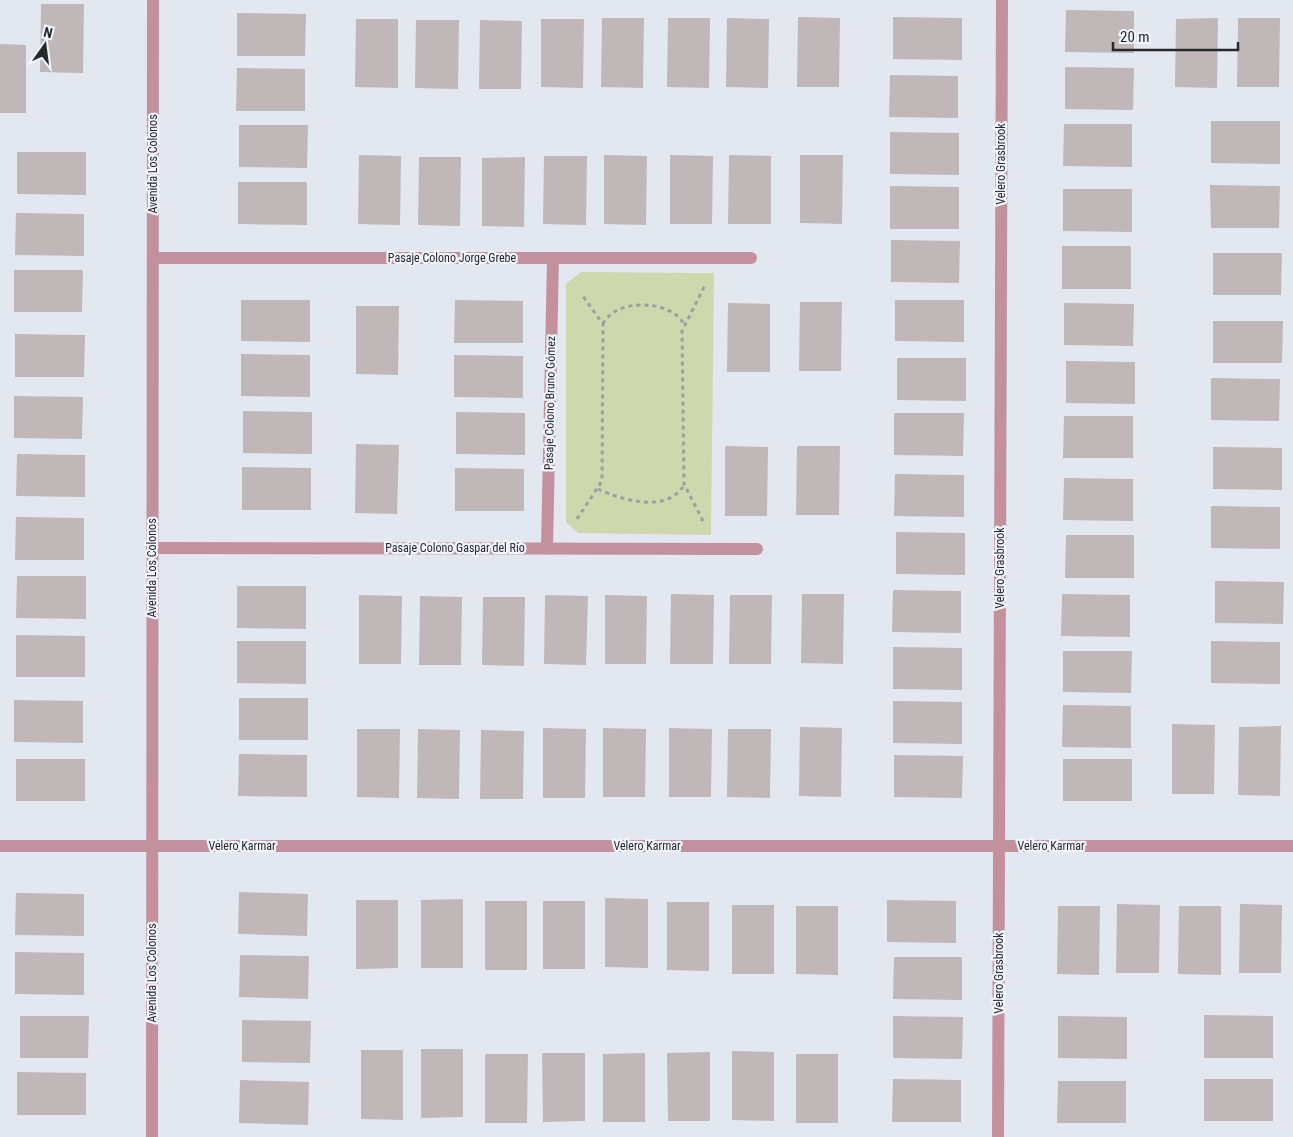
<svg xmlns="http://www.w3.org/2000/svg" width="1293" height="1137" viewBox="0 0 1293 1137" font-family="'Roboto Condensed',sans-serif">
	<rect width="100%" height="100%" fill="#e3e8f0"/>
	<!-- park -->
	<path fill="#ced8ad" d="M581 272 714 273 711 535 578 533 566 522V284Z"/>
	<!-- building -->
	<g fill="#c0b7b9">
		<path d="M41 4H84L83 73 40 72Z"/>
		<path d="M1066 10 1134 11V53L1065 52Z"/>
		<path d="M237 13 306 14 305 56H237Z"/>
		<path d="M798 17 840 18 839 87H797Z"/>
		<path d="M893 17 962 18V60L893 59Z"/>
		<path d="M602 18H644L643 88 601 87Z"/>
		<path d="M668 18H710L709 88 667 87Z"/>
		<path d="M727 18 769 19 768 88 726 87Z"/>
		<path d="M1218 18 1217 88 1175 87 1176 19Z"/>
		<path d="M1238 18H1280L1279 87H1237Z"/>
		<path d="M356 19H398V88L355 87Z"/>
		<path d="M541 19H584L583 88 541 87Z"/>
		<path d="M416 20H459L458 89 415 88Z"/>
		<path d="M480 20 522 21 521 89H479Z"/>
		<path d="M0 44 26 45V113H0Z"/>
		<path d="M1065 67 1134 68 1133 110 1065 109Z"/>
		<path d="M237 68 305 69V111H236Z"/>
		<path d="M890 75 958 76V118L889 117Z"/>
		<path d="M1211 121H1280V164L1211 163Z"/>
		<path d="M1064 124H1132V167L1063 166Z"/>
		<path d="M239 125H308L307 168 239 167Z"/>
		<path d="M890 132 959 133V175L890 174Z"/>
		<path d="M17 152H86V195L17 194Z"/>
		<path d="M359 155 401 156 400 225 358 224Z"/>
		<path d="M604 155 647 156 646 225 604 224Z"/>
		<path d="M670 155 713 156 712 224H670Z"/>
		<path d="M729 155 771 156V224H728Z"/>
		<path d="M800 155H843L842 224 800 223Z"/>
		<path d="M544 156H587L586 225 543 224Z"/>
		<path d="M419 157H461L460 226 418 225Z"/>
		<path d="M525 157 524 227 482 226V158Z"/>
		<path d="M238 182H307V225L238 224Z"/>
		<path d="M1210 185 1280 186 1279 228H1211Z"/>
		<path d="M890 186 959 187V229H890Z"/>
		<path d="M1063 189H1132V232L1063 231Z"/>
		<path d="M16 213 84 214V256L15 255Z"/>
		<path d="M891 240 960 241 959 283 891 282Z"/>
		<rect x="1062" y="246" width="69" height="43"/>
		<path d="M1213 253H1282L1281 295H1213Z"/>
		<path d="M14 270H83L82 312H14Z"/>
		<path d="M241 300H310V342L241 341Z"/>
		<path d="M455 300 523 301V343H454Z"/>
		<path d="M895 300H964V342L895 341Z"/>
		<path d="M800 302H842L841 371H799Z"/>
		<path d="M728 303 770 304V372H727Z"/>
		<path d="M1064 303 1134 304 1133 346 1064 345Z"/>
		<path d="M356 306H399L398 375 356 374Z"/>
		<path d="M1213 321H1283L1282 363H1213Z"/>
		<path d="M15 334 85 335 84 377H15Z"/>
		<path d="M241 354 310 355V397L241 396Z"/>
		<path d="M454 355 523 356V398L454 397Z"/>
		<path d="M897 358H966V401L897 400Z"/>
		<path d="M1066 361 1135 362V404L1066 403Z"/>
		<path d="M1211 378 1280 379 1279 421 1211 420Z"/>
		<path d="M14 396 83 397 82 439 14 438Z"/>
		<path d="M243 411 312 412V454L243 453Z"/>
		<path d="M456 412 525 413V455L456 454Z"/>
		<path d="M894 413H964L963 456 894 455Z"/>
		<path d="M1064 416H1133V458H1063Z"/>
		<path d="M356 444 399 445 397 514 355 513Z"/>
		<path d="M725 446 768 447 767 516H725Z"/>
		<path d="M797 446H840L839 515H796Z"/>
		<path d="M1213 447 1282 448V490L1213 489Z"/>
		<path d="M17 454 85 455V497L16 496Z"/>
		<path d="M242 467 311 468V510H242Z"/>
		<path d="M455 468 524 469V511H455Z"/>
		<path d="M895 474 964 475V517L894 516Z"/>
		<path d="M1064 478 1133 479V521L1063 520Z"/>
		<path d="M1211 506 1280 507V549L1211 548Z"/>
		<path d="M16 517 84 518V560H15Z"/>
		<path d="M896 532 965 533V575L896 574Z"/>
		<path d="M1066 535H1134V578H1065Z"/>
		<path d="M17 576H86V619L16 618Z"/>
		<path d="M1215 581 1284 582 1283 624 1215 623Z"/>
		<path d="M237 586H306V629L237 628Z"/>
		<path d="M893 590 961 591V633L892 632Z"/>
		<path d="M671 594 714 595 713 664H670Z"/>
		<path d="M802 594H844L843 664 801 663Z"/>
		<path d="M1062 594 1130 595V637L1061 636Z"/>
		<path d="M359 595 402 596 401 664H359Z"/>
		<path d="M545 595 588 596 586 665 544 664Z"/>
		<path d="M605 595 647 596 646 664H605Z"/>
		<path d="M730 595H772L771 664H729Z"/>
		<path d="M420 596 462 597 461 665H419Z"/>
		<path d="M483 597H525L524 666 482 665Z"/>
		<path d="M16 635 85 636V677H16Z"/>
		<path d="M237 641H306V684L237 683Z"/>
		<path d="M1211 641 1280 642V684L1211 683Z"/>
		<path d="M893 647 962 648V690L893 689Z"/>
		<path d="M1063 651H1132L1131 693 1063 692Z"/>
		<rect x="239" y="698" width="69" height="42"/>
		<path d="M14 700 83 701V743L14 742Z"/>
		<path d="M893 701 962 702V744L893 743Z"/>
		<path d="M1063 705 1131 706V748L1062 747Z"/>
		<path d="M1172 724 1215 725 1214 794H1172Z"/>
		<path d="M1281 726 1280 796 1238 795 1239 727Z"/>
		<path d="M800 727 842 728 841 797 799 796Z"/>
		<path d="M543 728 586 729 585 798H543Z"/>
		<path d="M603 728 646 729 645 797H603Z"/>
		<path d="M669 728 712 729 711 797H669Z"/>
		<path d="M357 729H400L399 798 357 797Z"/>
		<path d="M418 729 460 730 459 799 417 798Z"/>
		<path d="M728 729H771L770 798 727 797Z"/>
		<path d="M481 730 524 731 523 799H480Z"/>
		<path d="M239 754 307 755V797L238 796Z"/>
		<path d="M894 755 963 756 962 798 894 797Z"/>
		<rect x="16" y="759" width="69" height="42"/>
		<rect x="1063" y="759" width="69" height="42"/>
		<path d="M239 892 308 894 307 936 238 934Z"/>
		<path d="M16 893 84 894V936L15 935Z"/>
		<path d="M605 898 648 899V968L605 967Z"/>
		<path d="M463 899V968H421V900Z"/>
		<path d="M356 900H398V968L356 969Z"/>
		<path d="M887 900 956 901V943L887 942Z"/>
		<rect x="485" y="901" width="42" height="69"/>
		<rect x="543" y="901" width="42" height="68"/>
		<path d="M667 902H709V971L667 970Z"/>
		<path d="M1117 904 1160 905 1159 973H1116Z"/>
		<path d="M1240 904 1282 905 1281 973H1239Z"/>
		<rect x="732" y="905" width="42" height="69"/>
		<path d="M796 906H838V975L796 974Z"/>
		<path d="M1058 906H1100L1099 975 1057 974Z"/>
		<path d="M1179 906H1221V975L1178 974Z"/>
		<path d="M15 952 84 953V995L15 994Z"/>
		<path d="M240 955 309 956 308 999 239 997Z"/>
		<path d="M894 957H962V1000L893 999Z"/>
		<path d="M1204 1015 1273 1016V1058H1204Z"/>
		<path d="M20 1016H89L88 1058H20Z"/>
		<path d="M893 1016 963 1017 962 1059 893 1058Z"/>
		<path d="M1058 1016 1127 1017V1059L1058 1058Z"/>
		<path d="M242 1020 311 1021 310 1063 242 1062Z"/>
		<path d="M421 1049H463V1117L421 1118Z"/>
		<path d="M361 1050H403V1120L361 1119Z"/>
		<path d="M732 1051 774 1052V1121L732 1120Z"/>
		<path d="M710 1052V1121H668L667 1053Z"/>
		<path d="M542 1053H585V1121L543 1122Z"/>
		<path d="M645 1053V1122H603V1054Z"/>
		<path d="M485 1054H528L527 1123H485Z"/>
		<rect x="796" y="1054" width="42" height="69"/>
		<path d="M17 1072 86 1073V1115H17Z"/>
		<path d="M893 1079 961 1080V1122H892Z"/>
		<rect x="1204" y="1079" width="69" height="42"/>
		<path d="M240 1080 309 1082 308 1125 239 1123Z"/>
		<path d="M1058 1081H1126V1123H1057Z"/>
	</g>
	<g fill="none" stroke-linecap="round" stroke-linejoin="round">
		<!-- path -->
		<g stroke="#9ca0a6" stroke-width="3" stroke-dasharray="4 4" stroke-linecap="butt">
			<path d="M603 324C615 298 670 299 684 324"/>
			<path d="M598 489C622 500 667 514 684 485"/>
			<path d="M577 519 602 481 603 324 582 295"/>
			<path d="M703 521 684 484 682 331 705 285"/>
		</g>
		<!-- minor -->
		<g stroke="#c3919d" stroke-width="12">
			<path d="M153 258H751"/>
			<path d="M152 548 757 549"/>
			<path d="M547 548 553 258"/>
			<path d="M0 846H1293"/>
			<path d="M152 1137 153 0"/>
			<path d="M998 1137 1002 0"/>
		</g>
	</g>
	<g text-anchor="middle" stroke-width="4.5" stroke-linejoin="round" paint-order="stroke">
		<!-- street labels -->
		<g font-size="12" fill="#26282b" stroke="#f1f5fd">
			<text transform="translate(153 164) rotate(-90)" y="4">Avenida Los Colonos</text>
			<text transform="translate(1001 164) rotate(-90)" y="4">Velero Grasbrook</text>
			<text x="452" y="262">Pasaje Colono Jorge Grebe</text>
			<text transform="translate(550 403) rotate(-89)" y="4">Pasaje Colono Bruno Gómez</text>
			<text x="455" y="552">Pasaje Colono Gaspar del Río</text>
			<text transform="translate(152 568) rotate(-90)" y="4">Avenida Los Colonos</text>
			<text transform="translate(1000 568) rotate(-90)" y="4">Velero Grasbrook</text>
			<text x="242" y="850">Velero Karmar</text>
			<text x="647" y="850">Velero Karmar</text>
			<text x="1051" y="850">Velero Karmar</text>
			<text transform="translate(152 973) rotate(-90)" y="4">Avenida Los Colonos</text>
			<text transform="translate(999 973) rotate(-90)" y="4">Velero Grasbrook</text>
		</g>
	</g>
	<!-- north arrow -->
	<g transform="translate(45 45) rotate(14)" stroke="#f1f5fd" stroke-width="4" paint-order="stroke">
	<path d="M0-4L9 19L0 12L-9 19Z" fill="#26282b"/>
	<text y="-8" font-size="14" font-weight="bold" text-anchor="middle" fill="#26282b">N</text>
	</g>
	<!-- scale -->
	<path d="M1113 42v8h125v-8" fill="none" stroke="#26282b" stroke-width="2.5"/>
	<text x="1120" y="42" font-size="15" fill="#26282b" stroke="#f1f5fd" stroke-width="4" paint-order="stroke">20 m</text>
</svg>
